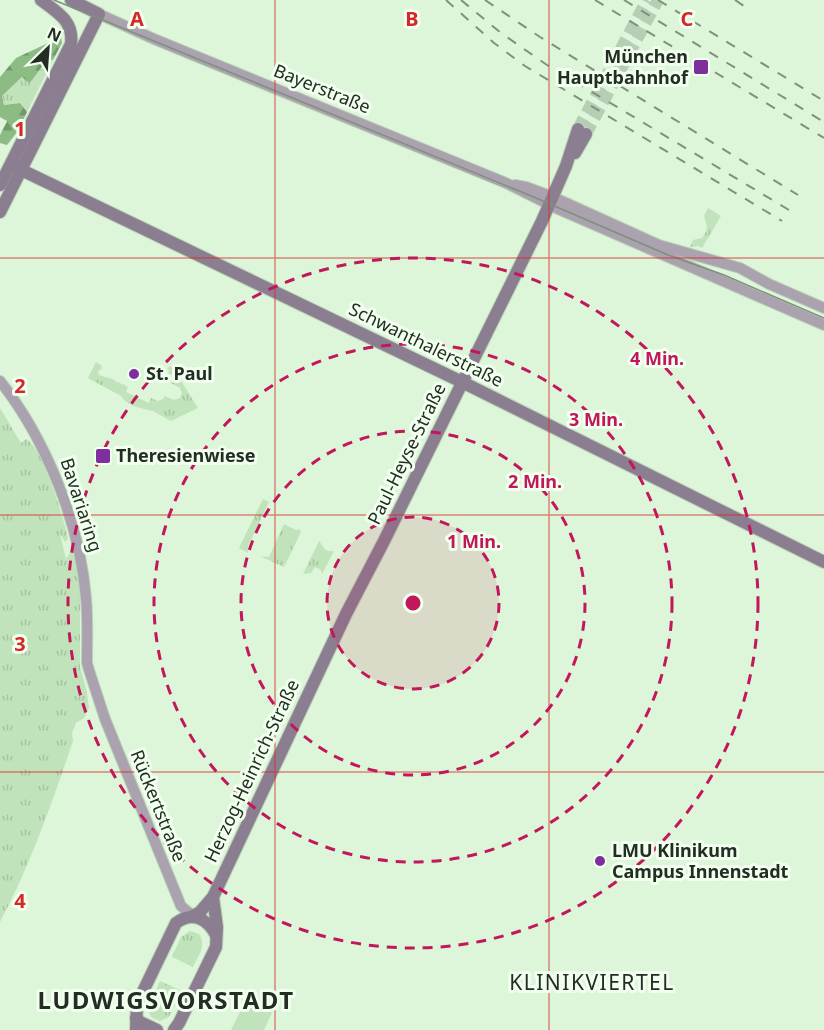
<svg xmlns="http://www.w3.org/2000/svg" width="824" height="1030" viewBox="0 0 824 1030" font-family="'Noto Sans',sans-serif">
	<defs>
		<pattern id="grass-tufts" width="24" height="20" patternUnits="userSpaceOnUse" patternTransform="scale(1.5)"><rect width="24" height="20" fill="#c1e3bb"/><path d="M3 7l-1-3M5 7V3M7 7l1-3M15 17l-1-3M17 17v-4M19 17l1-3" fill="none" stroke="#a6c3a0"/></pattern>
		<pattern id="forest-firs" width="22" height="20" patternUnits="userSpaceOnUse" patternTransform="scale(1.5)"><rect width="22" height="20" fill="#8cbb84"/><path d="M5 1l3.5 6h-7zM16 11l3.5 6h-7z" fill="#72986c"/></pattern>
	</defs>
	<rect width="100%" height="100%" fill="#ddf5d9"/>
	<!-- grass -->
	<g fill="url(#grass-tufts)">
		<path d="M49 59 53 60 27 112 20 103 4 105 2 96 22 77 29 82C39 75 40 66 49 59Z"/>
		<path d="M708 208 721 216 702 248 698 246 690 247 693 240 702 238C709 229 707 225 704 216Z"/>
		<path d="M96 362 101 365 102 368 98 372 99 375 115 380V383L116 381 122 384V386L123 384 128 387 126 392 149 403 151 398 158 401 163 399 165 396 174 400 180 398 182 393 180 388 171 383 174 376 168 373 170 370 167 369 170 366 173 368 198 408 171 421C165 418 159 414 153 411 142 408 128 407 121 396L88 378Z"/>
		<path d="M0 408 21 443 26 439C42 446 62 515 67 533L68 539 65 542 60 534 66 559 70 553H74L76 557 80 595V667L87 692 89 708 84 718 76 723 72 733 73 741C52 803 30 866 0 922Z"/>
		<path d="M263 499 269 502 248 546V553L239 548Z"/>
		<path d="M284 524 296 530 299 529 301 532 284 567 260 556 269 557Z"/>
		<path d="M319 541C324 547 323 552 334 551L322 574 321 570 315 567 311 573 303 574Z"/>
		<path d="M190 931 199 934C207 946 198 956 193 967L172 957 181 937Z"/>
		<path d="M160 981 182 991 169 1017 160 1021 151 1017 148 1009Z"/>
	</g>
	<!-- forest -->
	<path fill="url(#forest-firs)" d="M61 37 62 43 53 60 49 59C40 66 38 75 29 83L22 77 2 96 4 105 20 103 27 112 18 131 7 145 0 143V135L7 121 0 117V77L16 58Z"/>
	<!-- pitch -->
	<path fill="#c1e3bb" d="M249 994 275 1006 264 1030H231Z"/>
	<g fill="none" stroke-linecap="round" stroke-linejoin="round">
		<!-- secondary-tunnel -->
		<g stroke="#b8cdb5" stroke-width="12" stroke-dasharray="12 6" stroke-linecap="butt">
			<path d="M578 129 647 0"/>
			<path d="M586 134 658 0"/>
		</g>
		<!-- tertiary casing -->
		<g stroke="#bcd1b8" stroke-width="12">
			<g id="tertiary">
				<path d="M99 14 154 39 506 183 558 209 824 325"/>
				<path d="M515 185 526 187 553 197 659 245 740 268 769 284 824 308"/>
				<path d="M0 381C46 439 80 524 86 598 88 619 87 641 87 663L89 670 105 719 181 906 193 916"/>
			</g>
		</g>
		<!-- secondary casing -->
		<g stroke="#bcd1b8" stroke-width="14">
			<g id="secondary">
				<path d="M575 153 586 134"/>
				<path d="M11 165 462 382 824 562"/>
				<path d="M0 185 71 44C74 21 57 12 41 0"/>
				<path d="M0 212 99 14 71 0"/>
				<path d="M193 916 200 912 213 897 346 614 384 541 542 221 566 166 578 129"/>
				<path d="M136 1018 140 1022 157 1030"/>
				<path d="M136 1030 137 1004 176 923C192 911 207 918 216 935"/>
				<path d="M174 1030 179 1023 216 947 217 927 213 897"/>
			</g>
		</g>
		<!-- tertiary -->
		<use href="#tertiary" stroke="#aaa2ae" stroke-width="10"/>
		<!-- secondary -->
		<use href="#secondary" stroke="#8a7e90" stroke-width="12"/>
		<!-- tram -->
		<path stroke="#80907d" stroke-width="1.5" d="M54 0 529 195 668 255 724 275 824 318"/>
		<!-- rail -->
		<g stroke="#80907d" stroke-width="2" stroke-dasharray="10 10" stroke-linecap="butt">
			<path d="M446 0 494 43 525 66 782 221"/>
			<path d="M461 0 501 33 547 65 789 210"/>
			<path d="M485 0 540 37 798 195"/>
			<path d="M595 0 824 138"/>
			<path d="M624 0 824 122"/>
			<path d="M658 0 824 101"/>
			<path d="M735 0 747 8"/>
		</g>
	</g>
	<!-- grid -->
	<path fill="none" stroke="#d62828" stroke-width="1.5" stroke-opacity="0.55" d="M275 0V1030M549 0V1030M0 258H824M0 515H824M0 772H824"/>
	<!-- distance rings -->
	<circle cx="413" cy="603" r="86" fill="#c2185b" fill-opacity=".12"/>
	<g fill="none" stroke="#c2185b" stroke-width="3" stroke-dasharray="10 8">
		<circle cx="413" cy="603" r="86"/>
		<circle cx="413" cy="603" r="172"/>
		<circle cx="413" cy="603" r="259"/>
		<circle cx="413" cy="603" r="345"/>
	</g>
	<!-- markers -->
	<g fill="#7f2e9d" stroke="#f0ffee" stroke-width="2">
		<rect x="693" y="59" width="16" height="16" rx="3"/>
		<circle cx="134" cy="374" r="6"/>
		<rect x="95" y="448" width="16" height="16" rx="3"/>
		<circle cx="600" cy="861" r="6"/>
	</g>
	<g text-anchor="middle" stroke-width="6" stroke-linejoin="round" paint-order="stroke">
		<!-- poi labels -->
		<g font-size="18" font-weight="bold" fill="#242d23" stroke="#f0ffee" text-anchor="start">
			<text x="688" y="63" text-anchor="end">München<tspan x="688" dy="21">Hauptbahnhof</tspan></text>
			<text x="146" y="380">St. Paul</text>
			<text x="116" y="462">Theresienwiese</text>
			<text x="612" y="857">LMU Klinikum<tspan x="612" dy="21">Campus Innenstadt</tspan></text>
		</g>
		<!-- street labels -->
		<g font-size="18" fill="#242d23" stroke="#f0ffee">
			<text transform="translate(322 89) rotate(22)" y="6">Bayerstraße</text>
			<text transform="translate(426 345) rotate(26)" y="6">Schwanthalerstraße</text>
			<text transform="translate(407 454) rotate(-64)" y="6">Paul-Heyse-Straße</text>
			<text transform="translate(81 505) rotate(72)" y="6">Bavariaring</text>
			<text transform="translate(252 771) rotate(-65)" y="6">Herzog-Heinrich-Straße</text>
			<text transform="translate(158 806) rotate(68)" y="6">Rückertstraße</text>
		</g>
		<!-- quarter labels -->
		<g font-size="21" letter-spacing="1.5" fill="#242d23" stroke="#f0ffee">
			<text x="592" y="990">KLINIKVIERTEL</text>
		</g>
		<!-- district labels -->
		<g font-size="24" font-weight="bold" letter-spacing="1.5" fill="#242d23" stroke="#f0ffee">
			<text x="166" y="1009">LUDWIGSVORSTADT</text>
		</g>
	</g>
	<g font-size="20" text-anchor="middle" font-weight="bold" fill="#d62828" stroke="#f0ffee" stroke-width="6" stroke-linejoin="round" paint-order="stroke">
		<text x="137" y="26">A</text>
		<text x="412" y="26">B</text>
		<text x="687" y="26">C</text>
		<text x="20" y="136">1</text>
		<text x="20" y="393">2</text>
		<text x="20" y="651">3</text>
		<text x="20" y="908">4</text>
	</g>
	<circle cx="413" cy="603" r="9" fill="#c2185b" stroke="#f0ffee" stroke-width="3"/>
	<g font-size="18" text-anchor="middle" font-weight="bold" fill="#c2185b" stroke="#f0ffee" stroke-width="6" stroke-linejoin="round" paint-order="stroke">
		<text x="657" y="365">4 Min.</text>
		<text x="596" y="426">3 Min.</text>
		<text x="535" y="488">2 Min.</text>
		<text x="474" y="548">1 Min.</text>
	</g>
	<!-- north arrow -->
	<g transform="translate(48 48) rotate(25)" stroke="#f0ffee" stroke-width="4.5" paint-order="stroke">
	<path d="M0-4.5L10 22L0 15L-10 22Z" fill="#242d23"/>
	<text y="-9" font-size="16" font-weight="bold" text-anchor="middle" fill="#242d23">N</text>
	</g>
</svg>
